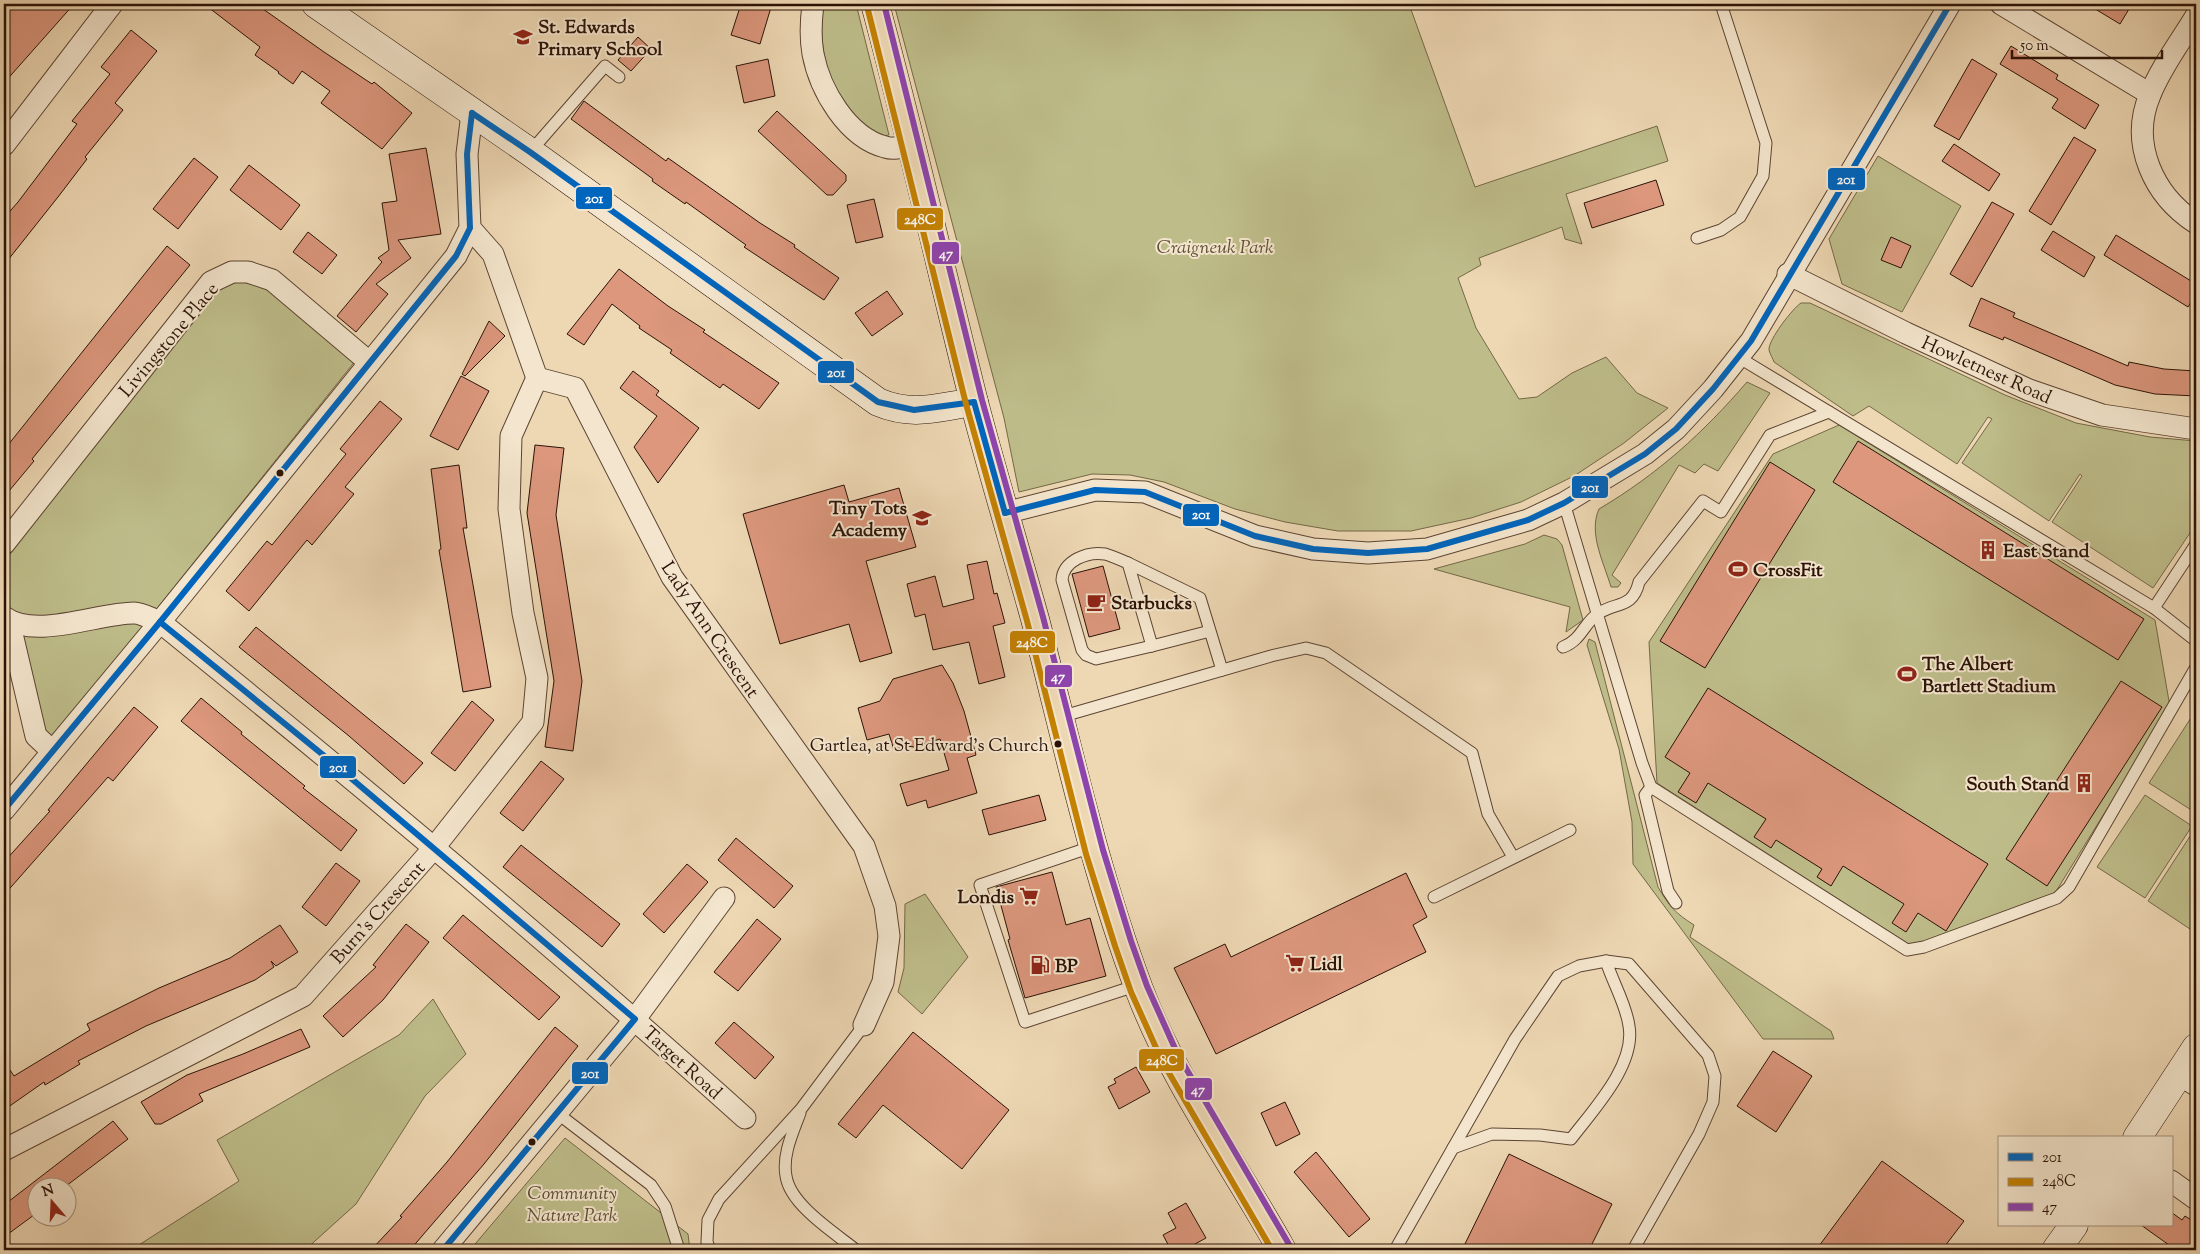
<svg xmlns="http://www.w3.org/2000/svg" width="2200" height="1254" viewBox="0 0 2200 1254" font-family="'Sorts Mill Goudy',serif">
	<rect width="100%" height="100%" fill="#eed8b4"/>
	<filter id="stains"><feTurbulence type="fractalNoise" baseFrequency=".004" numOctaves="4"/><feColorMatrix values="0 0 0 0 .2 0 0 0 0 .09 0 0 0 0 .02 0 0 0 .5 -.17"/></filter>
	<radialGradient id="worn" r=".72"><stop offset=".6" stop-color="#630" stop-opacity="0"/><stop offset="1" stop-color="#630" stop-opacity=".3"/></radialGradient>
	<!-- green -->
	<g fill="#bebd8a" stroke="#746848">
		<path d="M822 4H856L889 135C880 138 869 130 862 124 827 88 819 53 822 4Z"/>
		<path d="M894 4H1409L1475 187 1657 126 1668 161 1566 194 1582 244 1565 239 1562 227 1479 258 1481 265 1458 278 1476 328 1519 399 1537 397 1572 373 1606 357 1637 393 1668 408 1624 443 1574 476 1521 502 1471 518 1411 531H1338L1285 522 1235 509 1164 482 1130 475 1092 474 1019 492 1004 418Z"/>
		<path d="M1878 156 1961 206 1902 312 1842 284 1829 239Z"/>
		<path d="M233 277 271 284 356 360 50 742 42 732 4 610V550L212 285Z"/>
		<path d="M1801 303H1810L2005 395 2076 423 2150 437 2196 441V524L2153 588 2052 522 2082 476 2080 474 2049 521 1962 463 1992 419 1988 417 1957 464 1869 406 1853 416 1774 362C1773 359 1770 354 1769 350 1768 340 1793 308 1801 303Z"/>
		<path d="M1747 382 1770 393 1718 471 1704 464 1695 473 1679 465 1612 575 1621 583 1618 587H1611C1604 563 1588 533 1599 509 1658 474 1703 433 1747 382Z"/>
		<path d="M1839 425 2155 620 2170 707 2055 893 1912 946 1657 783 1649 642 1773 454Z"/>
		<path d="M1544 535 1557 539 1562 545 1583 620 1566 632 1570 607 1434 569 1525 544Z"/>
		<path d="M1589 639 1595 642 1658 887C1669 906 1675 913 1694 925L1690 937 1831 1031 1834 1039H1763L1633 864 1632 822 1619 749 1587 645Z"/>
		<path d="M2196 710V813L2149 783Z"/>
		<path d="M2145 795 2192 826 2145 898 2097 867Z"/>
		<path d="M2196 827V933L2148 901Z"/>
		<path d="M925 894 968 957 922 1014 898 992 904 968 905 904Z"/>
		<path d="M433 999 466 1054 425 1096 356 1204 305 1250H131L239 1181 217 1140 399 1035Z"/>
		<path d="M565 1138 688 1234 690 1250H470Z"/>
	</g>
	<!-- building -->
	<g fill="#dc977d" stroke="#2b1207">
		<path d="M12 4H74L4 83V13Z"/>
		<path d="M204 4H256L324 52 372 84 374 82 412 113 382 149 321 103 330 91 302 71 293 84 278 73 279 72 255 55 260 47Z"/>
		<path d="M741 4H772L760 44 731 35Z"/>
		<path d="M2087 4H2132L2120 24Z"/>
		<path d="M131 30 157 51 115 103 123 110 85 157 87 159 58 197 4 265V218L18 202 77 124 72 121 110 74 101 67Z"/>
		<path d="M638 37 651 49 631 71 618 60Z"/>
		<path d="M2011 46 2058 75 2056 79 2099 105 2085 129 2052 108 2058 99 2000 64Z"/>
		<path d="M768 59 775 96 744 103 736 66Z"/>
		<path d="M1972 59 1997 74 1959 140 1934 126Z"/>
		<path d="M584 101 666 161 668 158 760 223 795 245 794 247 839 278 824 300 744 247 746 245 686 202 685 204 652 181 653 179 571 119Z"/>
		<path d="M777 111 846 175V181L833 195H827L758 131Z"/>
		<path d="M2074 137 2096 150 2051 225 2029 211Z"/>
		<path d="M1954 144 2000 174 1989 191 1942 161Z"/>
		<path d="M426 148 441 234 398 240 411 258 376 284 388 294 356 332 337 316 382 262 378 258 389 250 382 203 397 201 389 154Z"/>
		<path d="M194 158 218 177 178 229 153 209Z"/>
		<path d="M249 165 300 205 281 230 230 190Z"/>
		<path d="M1656 180 1664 205 1592 228 1584 203Z"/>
		<path d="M874 199 883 237 856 243 847 205Z"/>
		<path d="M1992 202 2014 214 1972 287 1950 274Z"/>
		<path d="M2053 231 2095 257 2084 277 2041 250Z"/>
		<path d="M308 232 337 255 322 274 293 252Z"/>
		<path d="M2116 235 2196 284V294L2188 307 2104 255Z"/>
		<path d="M1891 237 1911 246 1901 268 1881 260Z"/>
		<path d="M167 246 190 265 32 459 34 461 4 497V450Z"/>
		<path d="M619 269 668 306 705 330 703 332 779 383 759 409 723 384 720 388 670 353 672 350 639 328 640 326 612 304 584 345 567 334Z"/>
		<path d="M887 291 903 314 872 336 855 313Z"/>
		<path d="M1981 298 2015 313 2013 317 2128 366 2129 362 2164 369 2196 371V396L2155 394 2115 385 2004 337 2003 340 1969 326Z"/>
		<path d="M489 321 505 336 465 376 462 374Z"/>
		<path d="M633 371 659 391 656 395 699 428 658 483 634 447 657 416 620 388Z"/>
		<path d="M461 376 489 391 458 450 430 436Z"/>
		<path d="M380 401 402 419 345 487 354 494 312 545 307 540 249 611 226 591 267 541 272 545 346 454 340 449Z"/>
		<path d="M1858 441 2144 619 2118 660 1833 482Z"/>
		<path d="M535 445 564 448 556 515 582 681 573 751 545 747 554 681 527 513Z"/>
		<path d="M1770 462 1815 490 1705 668 1660 641Z"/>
		<path d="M459 465 467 528H463L491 687 463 692 439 550 441 549 431 469Z"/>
		<path d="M844 485 849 502 899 488 916 547 866 561 892 653 860 662 849 624 780 644 743 514Z"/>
		<path d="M987 561 994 594 997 593 1005 623 993 626 1005 677 979 684 969 642 933 650 925 614 915 617 907 584 935 576 943 607 974 599 967 565Z"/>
		<path d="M1103 566 1120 629 1089 637 1072 574Z"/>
		<path d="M256 627 423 763 404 784 349 736 239 647Z"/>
		<path d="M942 665 953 683 964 711 976 755 967 758 977 793 928 808 926 800 907 806 900 784 949 770 940 739 914 747 907 746 894 750 889 734 867 740 858 708 880 701 893 679Z"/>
		<path d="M2121 681 2162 707 2047 886 2006 859Z"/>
		<path d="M1708 688 1988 864 1946 931 1918 913 1906 932 1892 923 1904 904 1843 866 1831 886 1817 877 1822 869 1776 840 1771 848 1754 837 1766 819 1708 783 1696 803 1678 792 1690 773 1665 757Z"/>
		<path d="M201 698 242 732 241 734 305 786 303 788 357 830 341 851 181 721Z"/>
		<path d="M472 701 494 720 455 771 431 753Z"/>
		<path d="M134 707 158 727 113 781 108 777 4 895V862L50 811 48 810Z"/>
		<path d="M541 761 564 779 523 831 500 813Z"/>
		<path d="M1039 795 1046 820 989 835 982 810Z"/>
		<path d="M736 838 793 886 774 908 718 860Z"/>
		<path d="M521 845 620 924 602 947 503 867Z"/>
		<path d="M336 863 360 881 326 926 302 907Z"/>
		<path d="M687 864 708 882 664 933 643 914Z"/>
		<path d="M1052 872 1066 925 1090 918 1106 976 1025 998 1008 940 1010 939 996 887Z"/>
		<path d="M1406 873 1427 917 1413 925 1426 952 1216 1054 1174 968 1225 944 1231 957Z"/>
		<path d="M463 915 560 997 539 1020 443 938Z"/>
		<path d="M757 919 781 939 738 991 714 972Z"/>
		<path d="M406 924 429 942 383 1000 343 1037 323 1016 376 967 373 965Z"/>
		<path d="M280 925 298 952 276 966 271 961 274 967 255 980 146 1026 78 1061 80 1064 45 1085 44 1082 4 1110V1061L14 1076 90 1030 87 1024 159 988 230 958Z"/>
		<path d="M734 1022 774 1057 755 1079 715 1043Z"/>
		<path d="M555 1027 578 1046 484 1164 410 1250H371L402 1217 400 1216 447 1162Z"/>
		<path d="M301 1029 310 1047 199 1094 203 1101 161 1124H155L141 1102 187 1075 243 1054Z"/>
		<path d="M913 1032 1009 1110 962 1169 883 1105 856 1138 838 1124Z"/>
		<path d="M1773 1051 1812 1076 1776 1132 1737 1106Z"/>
		<path d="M1136 1067 1150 1092 1119 1109 1108 1087 1116 1083 1114 1079Z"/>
		<path d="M1285 1102 1300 1134 1276 1146 1261 1113Z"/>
		<path d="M113 1121 128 1139 66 1186H38V1212L4 1237V1205Z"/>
		<path d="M1316 1152 1370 1219 1349 1237 1294 1172Z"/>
		<path d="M1509 1154 1612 1204 1589 1250H1462Z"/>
		<path d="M1882 1161 1964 1221 1942 1250H1816Z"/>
		<path d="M1186 1203 1206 1238 1184 1250H1171L1163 1235 1176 1228 1168 1213Z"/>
		<path d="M2171 1212 2182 1220 2185 1216 2196 1223V1236L2186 1250H2176L2141 1225H2171Z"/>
	</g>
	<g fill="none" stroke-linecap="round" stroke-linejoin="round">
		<!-- lane casing -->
		<g stroke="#5c4432" stroke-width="13">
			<g id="lane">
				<path d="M530 152 605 66 619 77"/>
				<path d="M1697 238 1721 230 1740 217 1763 176 1766 143 1721 4"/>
				<path d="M1738 357 2154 608 2196 641"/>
				<path d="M1564 503 1642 763 1651 787 1907 950 1924 947 2057 898 2069 887 2196 667"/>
				<path d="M1128 563C1121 560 1112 556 1105 554 1087 551 1063 561 1062 580L1082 650 1086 655 1096 659 1152 646"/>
				<path d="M2154 608 2196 544"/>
				<path d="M1210 631 1152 646 1128 563 1200 598 1222 670"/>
				<path d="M1563 647C1582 640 1584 622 1599 613 1617 602 1633 608 1639 582L1703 501 1721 512 1770 435 1829 412"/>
				<path d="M1060 717 1271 656 1306 648 1326 653 1472 753 1488 814 1513 857"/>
				<path d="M1651 787 1645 795 1668 891 1676 903"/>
				<path d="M1094 846 980 885 1025 1022 1138 985"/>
				<path d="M1434 897 1570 830"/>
				<path d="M2175 1078 2196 1091"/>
				<path d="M557 1113 651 1185 665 1206 679 1250"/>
				<path d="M800 1113C793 1132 782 1155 786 1176 790 1205 835 1233 856 1250"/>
				<path d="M1453 1148 1492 1134 1540 1135 1571 1139C1593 1110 1636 1065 1629 1026 1626 1004 1613 983 1606 961L1629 964 1708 1055 1715 1076 1713 1102 1699 1134 1633 1250"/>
				<path d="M710 1250 707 1242 708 1220 719 1199 801 1109 864 1025"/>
				<path d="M1395 1250 1515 1039 1558 976 1579 966 1606 961"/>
			</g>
		</g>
		<!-- street casing -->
		<g stroke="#5c4432" stroke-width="23">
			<g id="street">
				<path d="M813 4C811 20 810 38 813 54 820 90 847 137 885 147 894 150 903 147 912 145"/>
				<path d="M2001 4 2150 94"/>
				<path d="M2196 16C2181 41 2161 67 2150 95 2129 144 2154 196 2196 223"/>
				<path d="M4 145 112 4"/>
				<path d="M470 228 493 254 537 378 575 388 672 577 864 846 885 906 889 936 883 982 864 1025"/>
				<path d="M1788 274 1906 333 2029 390 2102 415 2196 429"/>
				<path d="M1005 513 1095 490 1145 492 1255 536 1313 549 1368 553 1427 549 1528 520 1564 503 1645 454 1676 429 1713 389 1751 341 1950 4"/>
				<path d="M4 544 211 282 232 272H248L272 280 369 362"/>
				<path d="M4 617C35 640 98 613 134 613 142 613 152 619 160 622 359 783 555 947 745 1118"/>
				<path d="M9 621 36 736 52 751"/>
				<path d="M4 810 160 622 456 256 470 228 467 154 472 113"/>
				<path d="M4 1150 303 996 433 849 533 722 537 678 523 613 509 509 511 436 537 378"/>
				<path d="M2171 1181 2196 1199"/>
				<path d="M443 1250 635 1019 724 898"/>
			</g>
		</g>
		<!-- secondary casing -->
		<g stroke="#2b1207" stroke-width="29">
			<g id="secondary">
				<path d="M316 4 530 152 878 402C913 417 938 407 974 402"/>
				<path d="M2137 1138 2196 1048"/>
				<path d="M2056 1250 2074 1225"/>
			</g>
		</g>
		<!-- primary casing -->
		<g stroke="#2b1207" stroke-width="29">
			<path id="primary" d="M875 4C911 136 941 270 974 402 993 475 1015 547 1035 619 1067 743 1094 869 1139 989 1174 1082 1234 1164 1282 1250"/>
		</g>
		<!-- lane -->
		<use href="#lane" stroke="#f4e6ce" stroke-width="11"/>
		<!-- street -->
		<use href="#street" stroke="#f4e6ce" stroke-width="21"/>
		<!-- secondary -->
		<use href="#secondary" stroke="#f4e6ce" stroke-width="28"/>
		<!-- primary -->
		<use href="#primary" stroke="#eed8b4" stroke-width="28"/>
		<!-- bus-1 casing -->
		<g stroke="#f4e6ce" stroke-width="10">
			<g id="bus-1">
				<path d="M472 113 530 152 878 402 914 410 974 402"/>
				<path d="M974 402 1005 513"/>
				<path d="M1005 513 1095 490 1145 492 1255 536 1313 549 1368 553 1427 549 1528 520 1564 503 1645 454 1676 429 1713 389 1751 341 1950 4"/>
				<path d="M160 622 333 763 635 1019 443 1250"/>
				<path d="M4 810 160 622 456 256 470 228 467 154 472 113"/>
			</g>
		</g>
		<!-- bus-2 casing -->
		<g stroke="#f4e6ce" stroke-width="10">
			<path id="bus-2" d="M867 6 966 404 1027 621 1086 854 1115 946 1131 992 1162 1061 1272 1250"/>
		</g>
		<!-- bus-3 casing -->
		<g stroke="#f4e6ce" stroke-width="10">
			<path id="bus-3" d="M884 4 982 400 1043 617 1103 850 1131 941 1147 986 1177 1053 1290 1246"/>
		</g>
		<!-- bus-1 -->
		<use href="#bus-1" stroke="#0065bd" stroke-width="6"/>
		<!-- bus-2 -->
		<use href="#bus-2" stroke="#c48102" stroke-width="6"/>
		<!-- bus-3 -->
		<use href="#bus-3" stroke="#8e44ad" stroke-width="6"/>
	</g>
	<!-- icons -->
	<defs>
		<g id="school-bare" transform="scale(1.5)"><path d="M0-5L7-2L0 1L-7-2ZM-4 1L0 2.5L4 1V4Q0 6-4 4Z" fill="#8f2418" stroke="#f4e6ce" stroke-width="2.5" paint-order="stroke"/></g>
		<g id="building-bare" transform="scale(1.5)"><path d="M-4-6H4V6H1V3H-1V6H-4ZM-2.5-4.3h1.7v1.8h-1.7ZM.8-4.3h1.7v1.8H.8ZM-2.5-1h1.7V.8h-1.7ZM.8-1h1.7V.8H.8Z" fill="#8f2418" stroke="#f4e6ce" stroke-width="2.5" paint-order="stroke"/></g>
		<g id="stadium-bare" transform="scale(1.5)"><path d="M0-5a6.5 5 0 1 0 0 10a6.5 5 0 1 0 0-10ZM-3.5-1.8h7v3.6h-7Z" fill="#8f2418" stroke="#f4e6ce" stroke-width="2.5" paint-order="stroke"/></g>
		<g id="cafe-bare" transform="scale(1.5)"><path d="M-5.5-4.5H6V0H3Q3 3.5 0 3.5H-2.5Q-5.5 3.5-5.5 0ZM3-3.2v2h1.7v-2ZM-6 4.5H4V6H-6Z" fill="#8f2418" stroke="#f4e6ce" stroke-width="2.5" paint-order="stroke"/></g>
		<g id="supermarket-bare" transform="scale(1.5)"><path d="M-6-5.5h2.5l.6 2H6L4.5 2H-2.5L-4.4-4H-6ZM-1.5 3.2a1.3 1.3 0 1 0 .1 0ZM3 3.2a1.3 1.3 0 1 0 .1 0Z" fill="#8f2418" stroke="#f4e6ce" stroke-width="2.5" paint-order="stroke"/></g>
		<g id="fuel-bare" transform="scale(1.5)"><path d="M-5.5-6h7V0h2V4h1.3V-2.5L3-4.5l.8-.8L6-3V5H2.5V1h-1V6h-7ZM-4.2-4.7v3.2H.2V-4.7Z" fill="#8f2418" stroke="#f4e6ce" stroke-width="2.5" paint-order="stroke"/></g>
	</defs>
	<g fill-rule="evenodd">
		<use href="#school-bare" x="523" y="37"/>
		<use href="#school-bare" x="922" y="518"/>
		<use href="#building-bare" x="1988" y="550"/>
		<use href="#stadium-bare" x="1738" y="569"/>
		<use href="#cafe-bare" x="1096" y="602"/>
		<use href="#stadium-bare" x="1907" y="674"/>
		<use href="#building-bare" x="2084" y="783"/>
		<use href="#supermarket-bare" x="1029" y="896"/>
		<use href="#supermarket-bare" x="1295" y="963"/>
		<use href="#fuel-bare" x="1040" y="965"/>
	</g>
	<!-- markers -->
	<g fill="#2b1207" stroke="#f4e6ce" stroke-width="2">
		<circle cx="280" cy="473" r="4.5"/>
		<circle cx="1058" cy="744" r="4.5"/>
		<circle cx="532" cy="1142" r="4.5"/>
	</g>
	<g text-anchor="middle" stroke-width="4" stroke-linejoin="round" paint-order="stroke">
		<!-- bus labels -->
		<g font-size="18" fill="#2b1207" stroke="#f4e6ce" text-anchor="end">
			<text x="1049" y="751">Gartlea, at St Edward's Church</text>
		</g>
		<!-- poi labels -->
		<g font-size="19" font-weight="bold" fill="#2b1207" stroke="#f4e6ce" text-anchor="start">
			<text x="538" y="33">St. Edwards<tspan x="538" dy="22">Primary School</tspan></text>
			<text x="907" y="514" text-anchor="end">Tiny Tots<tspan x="907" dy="22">Academy</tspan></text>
			<text x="2003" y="557">East Stand</text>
			<text x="1753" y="576">CrossFit</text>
			<text x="1111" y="609">Starbucks</text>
			<text x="1922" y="670">The Albert<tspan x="1922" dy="22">Bartlett Stadium</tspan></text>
			<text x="2069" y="790" text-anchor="end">South Stand</text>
			<text x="1014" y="903" text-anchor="end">Londis</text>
			<text x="1310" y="970">Lidl</text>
			<text x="1055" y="972">BP</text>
		</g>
		<!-- park labels -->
		<g font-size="19" font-style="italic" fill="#5e4e35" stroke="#f4e6ce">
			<text x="1215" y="253">Craigneuk Park</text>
			<text x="572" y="1199">Community<tspan x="572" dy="22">Nature Park</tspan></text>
		</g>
		<!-- street labels -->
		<g font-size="19" fill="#2b1207" stroke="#f4e6ce">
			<text transform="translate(168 339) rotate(-50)" y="7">Livingstone Place</text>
			<text transform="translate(1987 369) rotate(24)" y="7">Howletnest Road</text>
			<text transform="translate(711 629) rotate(56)" y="7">Lady Ann Crescent</text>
			<text transform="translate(377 912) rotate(-48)" y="7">Burn's Crescent</text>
			<text transform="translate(683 1062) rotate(42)" y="7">Target Road</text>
		</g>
	</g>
	<g stroke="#f4e6ce" stroke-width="2">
		<rect x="1827" y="167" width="39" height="24" rx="5" fill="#0065bd"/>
		<rect x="575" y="186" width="38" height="24" rx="5" fill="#0065bd"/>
		<rect x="896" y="207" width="48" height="24" rx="5" fill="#c48102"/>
		<rect x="931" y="241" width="29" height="24" rx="5" fill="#8e44ad"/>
		<rect x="817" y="360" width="38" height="24" rx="5" fill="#0065bd"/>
		<rect x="1571" y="475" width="38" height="24" rx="5" fill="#0065bd"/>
		<rect x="1182" y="503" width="38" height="24" rx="5" fill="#0065bd"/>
		<rect x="1009" y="630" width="47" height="24" rx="5" fill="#c48102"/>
		<rect x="1044" y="664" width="29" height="24" rx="5" fill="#8e44ad"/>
		<rect x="319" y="755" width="38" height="24" rx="5" fill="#0065bd"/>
		<rect x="1138" y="1048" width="47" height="24" rx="5" fill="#c48102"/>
		<rect x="571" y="1061" width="38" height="24" rx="5" fill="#0065bd"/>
		<rect x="1184" y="1077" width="29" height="24" rx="5" fill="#8e44ad"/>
	</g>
	<g font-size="14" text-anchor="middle" font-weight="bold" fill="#fff">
		<text x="1846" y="184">201</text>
		<text x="594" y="203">201</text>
		<text x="920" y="224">248C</text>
		<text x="946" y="258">47</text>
		<text x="836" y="377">201</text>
		<text x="1590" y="492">201</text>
		<text x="1201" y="519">201</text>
		<text x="1032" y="647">248C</text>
		<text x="1058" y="681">47</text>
		<text x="338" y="772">201</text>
		<text x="1162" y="1065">248C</text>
		<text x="590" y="1078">201</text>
		<text x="1198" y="1094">47</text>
	</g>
	<!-- margin -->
	<rect width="2200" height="1254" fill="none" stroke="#eed8b4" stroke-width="20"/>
	<rect x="5" y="5" width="2190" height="1244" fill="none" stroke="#2b1207" stroke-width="2.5"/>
	<rect x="10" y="10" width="2180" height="1234" fill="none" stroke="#2b1207"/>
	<!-- legend -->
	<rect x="1998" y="1136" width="175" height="90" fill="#f4e6ce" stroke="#a4917e"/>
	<rect x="2008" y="1153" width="25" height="8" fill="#0065bd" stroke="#a4917e"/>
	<text x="2042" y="1162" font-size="15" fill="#2b1207">201</text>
	<rect x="2008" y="1178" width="25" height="8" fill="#c48102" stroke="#a4917e"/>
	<text x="2042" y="1186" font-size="15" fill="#2b1207">248C</text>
	<rect x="2008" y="1203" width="25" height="8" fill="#8e44ad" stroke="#a4917e"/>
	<text x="2042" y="1212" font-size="15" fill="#2b1207">47</text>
	<!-- north arrow -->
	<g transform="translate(52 1202) rotate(341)"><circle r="24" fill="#f4e6ce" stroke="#a4917e"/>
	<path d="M0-4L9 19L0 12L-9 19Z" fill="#8f2418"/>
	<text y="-8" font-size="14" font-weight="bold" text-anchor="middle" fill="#2b1207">N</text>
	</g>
	<!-- scale -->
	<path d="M2012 50v8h150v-8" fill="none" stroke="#2b1207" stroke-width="2.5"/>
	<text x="2020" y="50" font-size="15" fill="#2b1207" stroke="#f4e6ce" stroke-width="4" paint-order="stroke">50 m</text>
	<rect width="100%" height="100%" filter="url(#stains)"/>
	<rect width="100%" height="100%" fill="url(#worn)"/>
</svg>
